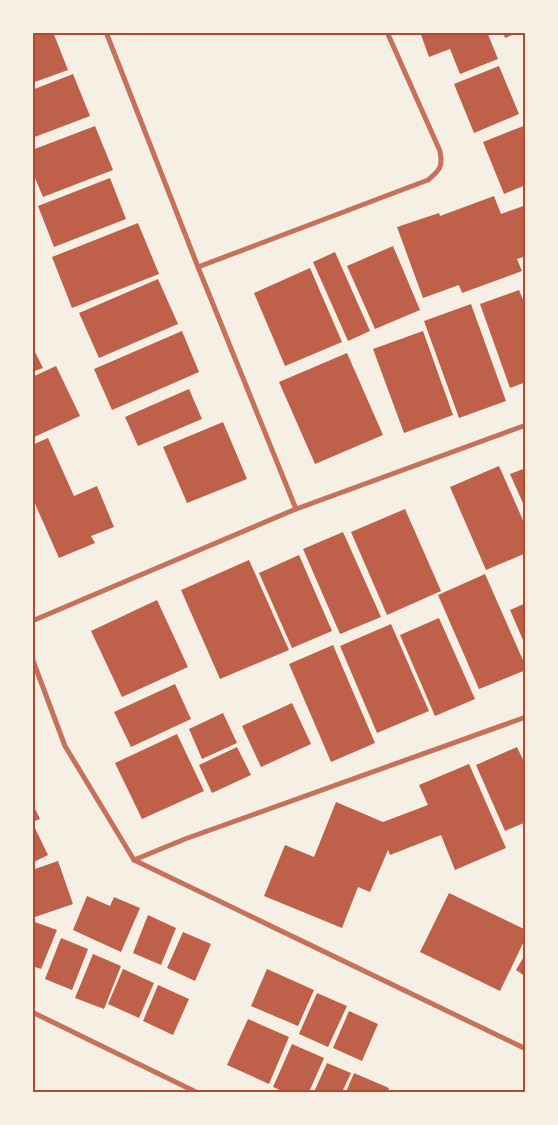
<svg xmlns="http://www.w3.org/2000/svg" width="558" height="1125" viewBox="0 0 558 1125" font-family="'Nunito Sans',sans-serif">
	<rect width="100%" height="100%" fill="#f6efe4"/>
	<!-- building -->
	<g fill="#bf614a">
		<path d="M32 32H53L68 70 32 83Z"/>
		<path d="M420 32H487L498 59 460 74 450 49 429 57Z"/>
		<path d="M503 32H517V33L505 38Z"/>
		<path d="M499 66 519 114 474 133 454 84Z"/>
		<path d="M73 74 90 116 32 138V90Z"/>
		<path d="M526 125V185L504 194 483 142Z"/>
		<path d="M95 126 113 170 43 197 32 171V150Z"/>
		<path d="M110 178 126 219 54 247 38 206Z"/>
		<path d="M494 196 501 214 526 205V256L517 259 522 271 462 293 459 285 423 298 397 227 439 213 440 216Z"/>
		<path d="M138 223 159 274 72 308 52 257Z"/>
		<path d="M393 246 420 310 375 329 347 266Z"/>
		<path d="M335 252 370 331 348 341 313 262Z"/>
		<path d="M310 268 342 342 285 366 254 293Z"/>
		<path d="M158 279 178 324 99 358 79 313Z"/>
		<path d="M519 290 526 307V382L510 388 480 304Z"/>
		<path d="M471 304 506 401 459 418 424 321Z"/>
		<path d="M182 331 199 372 112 410 94 369Z"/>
		<path d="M423 331 453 415 404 433 373 349Z"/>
		<path d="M32 346 43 368 32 372Z"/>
		<path d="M347 353 383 435 315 464 279 382Z"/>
		<path d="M56 366 80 416 32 438V377Z"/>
		<path d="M189 389 202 419 138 446 125 417Z"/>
		<path d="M223 422 247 479 187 503 163 447Z"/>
		<path d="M48 438 74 496 97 486 114 527 91 536 95 543 59 558 32 497V445Z"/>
		<path d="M499 466 526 527V553L486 570 450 487Z"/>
		<path d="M526 468V510L510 474Z"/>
		<path d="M405 509 441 591 387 615 351 532Z"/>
		<path d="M343 532 381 617 340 634 303 549Z"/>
		<path d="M299 555 332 631 292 648 259 573Z"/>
		<path d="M249 560 289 650 220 679 181 590Z"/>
		<path d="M485 574 526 667V670L479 689 438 595Z"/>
		<path d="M157 600 188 667 122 697 91 631Z"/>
		<path d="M526 603V647L510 610Z"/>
		<path d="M439 618 475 699 435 716 400 635Z"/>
		<path d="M391 624 429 711 377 733 340 646Z"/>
		<path d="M333 645 375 743 331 762 289 664Z"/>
		<path d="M175 684 191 719 131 747 114 712Z"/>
		<path d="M292 703 311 744 261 767 242 726Z"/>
		<path d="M223 713 237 743 202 759 189 729Z"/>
		<path d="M177 734 204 791 142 819 115 763Z"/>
		<path d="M237 747 251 775 212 793 199 765Z"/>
		<path d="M517 747 526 766V822L505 831 476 765Z"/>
		<path d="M469 764 506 848 455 870 441 835 390 855 388 850 370 892 358 887 342 928 264 896 285 845 314 857 336 802 383 822 428 805 419 785Z"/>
		<path d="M32 803 40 819 32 822Z"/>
		<path d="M34 826 48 855 32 863V827Z"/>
		<path d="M58 861 73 904 35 917 32 910V870Z"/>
		<path d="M449 893 526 930V937L500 991 420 952Z"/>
		<path d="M87 896 110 906 114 897 140 908 121 952 73 930Z"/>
		<path d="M148 915 176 928 161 965 133 953Z"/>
		<path d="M32 921 57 930 41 969 32 966Z"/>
		<path d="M183 932 211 944 195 981 167 968Z"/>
		<path d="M61 938 88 949 72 990 45 979Z"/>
		<path d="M526 953V977L516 970Z"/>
		<path d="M93 954 121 966 104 1009 75 998Z"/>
		<path d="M123 969 154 983 139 1018 108 1004Z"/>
		<path d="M267 969 314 990 298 1026 251 1006Z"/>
		<path d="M158 985 189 999 173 1035 143 1021Z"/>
		<path d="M317 993 347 1006 328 1047 299 1034Z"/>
		<path d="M349 1011 378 1024 362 1061 333 1048Z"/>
		<path d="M248 1019 289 1037 269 1084 227 1065Z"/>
		<path d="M292 1044 324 1058 309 1092H284L273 1087Z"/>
		<path d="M327 1063 351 1073 342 1092H314Z"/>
		<path d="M354 1073 389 1088 387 1092H346Z"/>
	</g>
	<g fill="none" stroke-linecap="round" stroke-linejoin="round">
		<!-- minor -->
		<g stroke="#c5725c" stroke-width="5">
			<path d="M106 32 198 267 296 509"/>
			<path d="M198 267 428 180C440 170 443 167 440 151L387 32"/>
			<path d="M32 621 296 509 526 425"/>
			<path d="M32 658 65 746 134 860 526 1049"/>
			<path d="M134 860 185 839 526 717"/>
			<path d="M32 1012 196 1092"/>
		</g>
	</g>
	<!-- border -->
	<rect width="558" height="1125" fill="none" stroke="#f6efe4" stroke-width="68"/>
	<rect x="34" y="34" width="490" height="1057" fill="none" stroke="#b5482f" stroke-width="2"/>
</svg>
